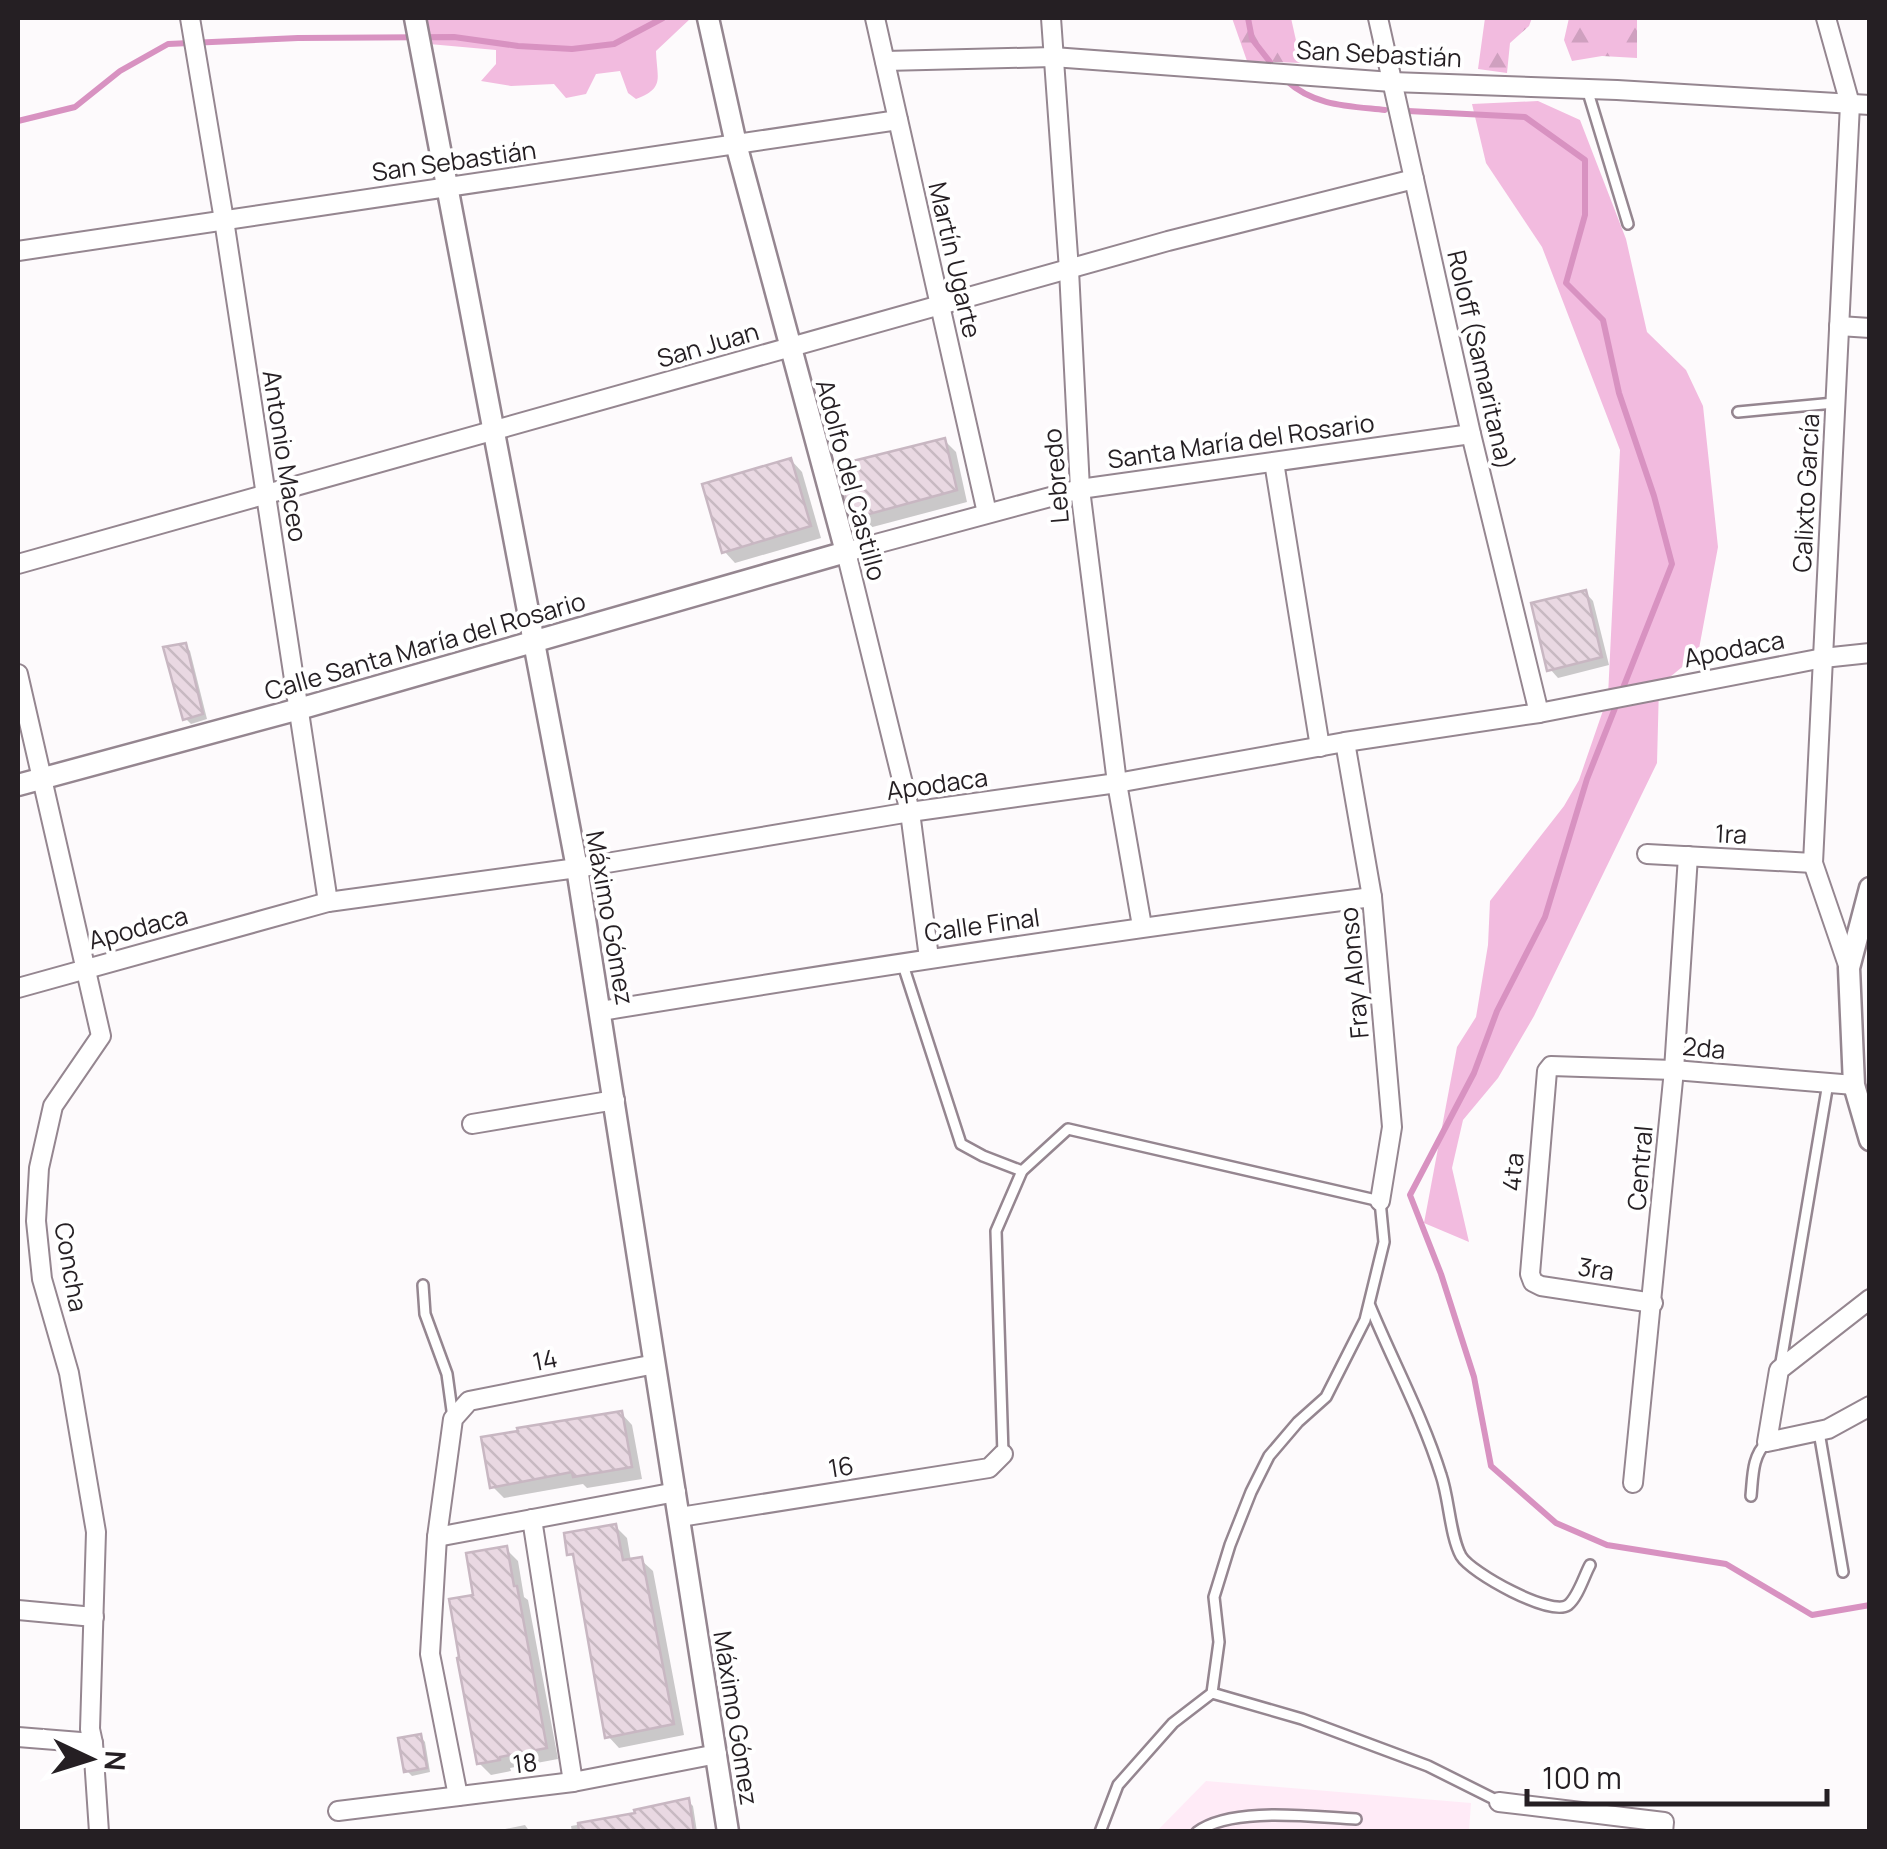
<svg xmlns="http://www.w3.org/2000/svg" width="1887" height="1849" viewBox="0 0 1887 1849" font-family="Manrope,sans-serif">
	<defs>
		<pattern id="forest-firs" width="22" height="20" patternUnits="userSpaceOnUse" patternTransform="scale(2.5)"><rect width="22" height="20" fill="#f2bbdf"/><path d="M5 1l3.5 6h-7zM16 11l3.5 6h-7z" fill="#cfa0bf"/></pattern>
		<pattern id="building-back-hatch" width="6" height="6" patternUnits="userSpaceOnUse" patternTransform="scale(2.5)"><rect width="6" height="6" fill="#e9d8e2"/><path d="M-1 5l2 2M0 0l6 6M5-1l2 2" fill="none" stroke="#c8b9c2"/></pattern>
	</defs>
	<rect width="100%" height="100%" fill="#fdfafc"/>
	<!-- built -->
	<path fill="#ffebf7" d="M1206 1781 1471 1803 1469 1831 1156 1832Z"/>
	<!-- grass -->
	<g fill="#f2bbdf">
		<path d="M435 18H691L656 51C657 79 665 88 636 99L628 93 620 71 596 74 586 94 566 98 554 84 511 86 481 81 496 64V50L429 44 424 19Z"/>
		<path d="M1538 101 1580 120 1626 239 1647 332 1686 370 1703 406 1718 547 1698 654 1659 686 1657 763 1534 1016 1498 1078 1463 1120 1452 1168 1469 1242 1424 1223 1457 1047 1476 1017 1488 945 1490 901 1564 806 1579 780 1608 696 1620 450 1542 247 1486 163 1472 104Z"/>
	</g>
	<!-- forest -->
	<g fill="url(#forest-firs)">
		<path d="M1232 18H1291L1301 63 1247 61Z"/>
		<path d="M1485 18H1532L1529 26 1510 43 1507 73 1478 69Z"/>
		<path d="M1569 18H1637V58L1602 56 1572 61 1564 40Z"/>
	</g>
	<!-- shadow -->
	<g fill="#0003">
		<path d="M944 440 956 452 967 502 865 529 854 517Z"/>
		<path d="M791 460 802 472 821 538 735 563 724 551Z"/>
		<path d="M1585 592 1593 601 1609 665 1558 678 1550 669Z"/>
		<path d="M185 645 190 651 207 719 191 724 186 719Z"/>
		<path d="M621 1413 632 1425 642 1479 587 1488 583 1484 504 1498 492 1486Z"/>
		<path d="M615 1526 627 1538 631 1561 641 1560 653 1571 684 1735 619 1748 608 1736 577 1561 570 1554Z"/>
		<path d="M506 1549 518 1561 524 1597 528 1600 558 1759 510 1768 511 1771 491 1775 479 1763 476 1597Z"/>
		<path d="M420 1736 425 1742 430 1772 412 1776 406 1770Z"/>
		<path d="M688 1801 693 1806 697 1832H572L571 1826 638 1815Z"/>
		<path d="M525 1825 530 1832H490Z"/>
	</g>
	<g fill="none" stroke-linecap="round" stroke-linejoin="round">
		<!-- stream -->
		<g stroke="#d892c1" stroke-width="6">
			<path d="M1248 18 1252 39 1270 62"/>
			<path d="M1287 81C1314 106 1349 106 1385 110"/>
			<path d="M1408 111 1525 117 1585 160V215L1566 283 1603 320 1619 393 1654 496 1672 564 1587 779 1545 917 1497 1011 1474 1073 1410 1195 1441 1274 1474 1377 1491 1466 1556 1523 1607 1545 1726 1564 1812 1615 1870 1605"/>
			<path d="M18 121 75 107 120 71 168 44 298 38 454 37 518 46 572 49 614 44 663 18"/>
		</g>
	</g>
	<!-- building -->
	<g fill="url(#building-back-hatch)" stroke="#c8b7c2" stroke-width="2.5">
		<path d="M945 438 957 490 851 519 837 465Z"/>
		<path d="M791 458 811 526 722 553 702 484Z"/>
		<path d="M1586 590 1602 657 1547 671 1531 603Z"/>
		<path d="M186 643 203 714 183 720 163 647Z"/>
		<path d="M622 1411 632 1467 573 1477 572 1472 490 1488 481 1437 518 1431 517 1428Z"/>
		<path d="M616 1524 623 1560 642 1557 674 1724 605 1738 573 1554 567 1555 564 1533Z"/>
		<path d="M507 1546 514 1586H517L547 1748 500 1757V1760L477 1764 457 1658 459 1657 449 1599 473 1595 466 1553Z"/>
		<path d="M421 1734 427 1768 404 1772 398 1738Z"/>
		<path d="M689 1798 694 1832H579L578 1823 635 1813 634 1810Z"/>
	</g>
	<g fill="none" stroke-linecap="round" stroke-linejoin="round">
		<!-- service casing -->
		<g stroke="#958690" stroke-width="14">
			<g id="service">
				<path d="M1587 89 1628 224"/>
				<path d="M1738 412 1834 403"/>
				<path d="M903 965 961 1144 983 1156 1022 1171"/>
				<path d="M423 1285 425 1314 447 1374 453 1418"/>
				<path d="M1370 1306C1393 1362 1423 1417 1441 1475 1449 1498 1450 1536 1461 1556 1471 1573 1551 1617 1568 1605 1578 1597 1584 1576 1590 1565"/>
				<path d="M1780 1368 1828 1083"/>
				<path d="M1819 1432 1843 1572"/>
				<path d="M1003 1454 996 1231 1022 1171 1068 1129 1380 1201 1384 1242 1365 1320 1326 1397 1298 1422 1269 1456 1251 1492 1230 1545 1214 1597 1219 1642 1212 1693 1173 1723 1118 1785 1100 1832"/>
				<path d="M1751 1496C1753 1476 1752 1456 1767 1442"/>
				<path d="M1212 1693 1302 1719 1428 1766 1498 1801"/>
				<path d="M1197 1832C1232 1806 1313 1817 1356 1819"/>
			</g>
		</g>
		<!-- minor casing -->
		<g stroke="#958690" stroke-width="22">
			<g id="minor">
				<path d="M190 18 224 220 328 902"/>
				<path d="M875 18 987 513"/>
				<path d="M1051 18 1069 270 1080 489 1117 783 1142 926"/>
				<path d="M1378 18 1471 434 1539 713"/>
				<path d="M1826 18 1850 104 1813 863 1849 968"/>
				<path d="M885 61 1053 57 1392 82 1617 90 1870 105"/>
				<path d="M18 251 898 120"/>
				<path d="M1839 326 1870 328"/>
				<path d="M1274 462 1320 747"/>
				<path d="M18 564 1168 241 1414 179"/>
				<path d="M18 674 101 1036 53 1106 39 1168 36 1221 42 1279 69 1373 96 1532 90 1729 93 1743 99 1832"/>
				<path d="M1345 742 1372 897 1392 1127 1380 1201"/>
				<path d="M1647 854 1813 863"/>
				<path d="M929 958 910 812 846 552 1080 489 1471 434"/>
				<path d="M18 988 328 902 577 868 910 812 1117 783 1345 742 1539 713 1823 658 1870 653"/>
				<path d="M601 1011C858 969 1114 930 1372 897"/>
				<path d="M472 1124 615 1100"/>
				<path d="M1870 1299 1779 1370 1767 1442 1828 1429 1870 1406"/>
				<path d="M1653 1303 1541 1286 1533 1282 1530 1274 1547 1071 1551 1066 1674 1070 1854 1085"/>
				<path d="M1633 1483 1674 1070 1688 856"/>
				<path d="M680 1517 989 1468 1003 1454"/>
				<path d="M532 1519 573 1782"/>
				<path d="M437 1537 676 1492"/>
				<path d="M18 1610 94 1617"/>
				<path d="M18 1737 93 1743"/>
				<path d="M458 1796 430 1654 437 1537 453 1419 469 1401 655 1364"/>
				<path d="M1499 1802 1664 1822 1663 1832"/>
				<path d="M338 1811 573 1782 717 1754"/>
			</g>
		</g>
		<!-- tertiary casing -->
		<g stroke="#958690" stroke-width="25">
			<g id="tertiary">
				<path d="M415 18 577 868 728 1832"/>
				<path d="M18 785 299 709 846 552 736 144 708 18"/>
				<path d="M1870 888 1849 968 1854 1085 1870 1140"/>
			</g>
		</g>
		<!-- service -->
		<use href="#service" stroke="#fff" stroke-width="9"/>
		<!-- minor -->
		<use href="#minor" stroke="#fff" stroke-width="18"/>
		<!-- tertiary -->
		<use href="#tertiary" stroke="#fff" stroke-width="20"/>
	</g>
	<g text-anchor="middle" stroke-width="8" stroke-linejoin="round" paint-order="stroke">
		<!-- street labels -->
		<g font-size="25" fill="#251f23" stroke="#fff">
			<text transform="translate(1379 54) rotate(3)" y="9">San Sebastián</text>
			<text transform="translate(454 161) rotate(-8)" y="9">San Sebastián</text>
			<text transform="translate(955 260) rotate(77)" y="9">Martín Ugarte</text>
			<text transform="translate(708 345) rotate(-16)" y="9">San Juan</text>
			<text transform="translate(1481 360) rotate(77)" y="9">Roloff (Samaritana)</text>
			<text transform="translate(1241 441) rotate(-8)" y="9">Santa María del Rosario</text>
			<text transform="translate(285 456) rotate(81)" y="9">Antonio Maceo</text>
			<text transform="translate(1056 476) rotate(-95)" y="9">Lebredo</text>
			<text transform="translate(851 480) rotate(75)" y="9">Adolfo del Castillo</text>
			<text transform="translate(1806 493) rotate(-87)" y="9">Calixto García</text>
			<text transform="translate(425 646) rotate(-16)" y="9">Calle Santa María del Rosario</text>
			<text transform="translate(1734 649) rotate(-11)" y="9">Apodaca</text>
			<text transform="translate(937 784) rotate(-8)" y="9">Apodaca</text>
			<text transform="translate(1731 834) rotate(3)" y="9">1ra</text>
			<text transform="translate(610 918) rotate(80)" y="9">Máximo Gómez</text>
			<text transform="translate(982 925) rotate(-8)" y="9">Calle Final</text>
			<text transform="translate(138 928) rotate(-15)" y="9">Apodaca</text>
			<text transform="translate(1354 973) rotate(-95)" y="9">Fray Alonso</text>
			<text transform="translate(1704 1048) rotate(5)" y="9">2da</text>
			<text transform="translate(1640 1168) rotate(-85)" y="9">Central</text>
			<text transform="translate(1513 1172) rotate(-85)" y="9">4ta</text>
			<text transform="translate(71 1267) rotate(80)" y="9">Concha</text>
			<text transform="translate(1596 1269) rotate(9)" y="9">3ra</text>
			<text transform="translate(545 1360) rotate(-11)" y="9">14</text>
			<text transform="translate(841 1467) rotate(-9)" y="9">16</text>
			<text transform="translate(736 1718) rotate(81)" y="9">Máximo Gómez</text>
			<text transform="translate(525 1763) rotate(-7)" y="9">18</text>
		</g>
	</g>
	<!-- border -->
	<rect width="1887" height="1849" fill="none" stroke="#251f23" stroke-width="40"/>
	<!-- north arrow -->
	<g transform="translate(90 1759) rotate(94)" stroke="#ffffff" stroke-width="8" paint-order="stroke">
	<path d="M0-8L18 38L0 25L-18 38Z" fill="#251f23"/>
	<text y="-15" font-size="28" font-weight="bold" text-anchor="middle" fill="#251f23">N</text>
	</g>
	<!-- scale -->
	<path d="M1527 1789v15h300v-15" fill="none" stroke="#251f23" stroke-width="5"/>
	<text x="1542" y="1789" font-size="30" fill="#251f23" stroke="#ffffff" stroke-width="8" paint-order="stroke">100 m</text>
</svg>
